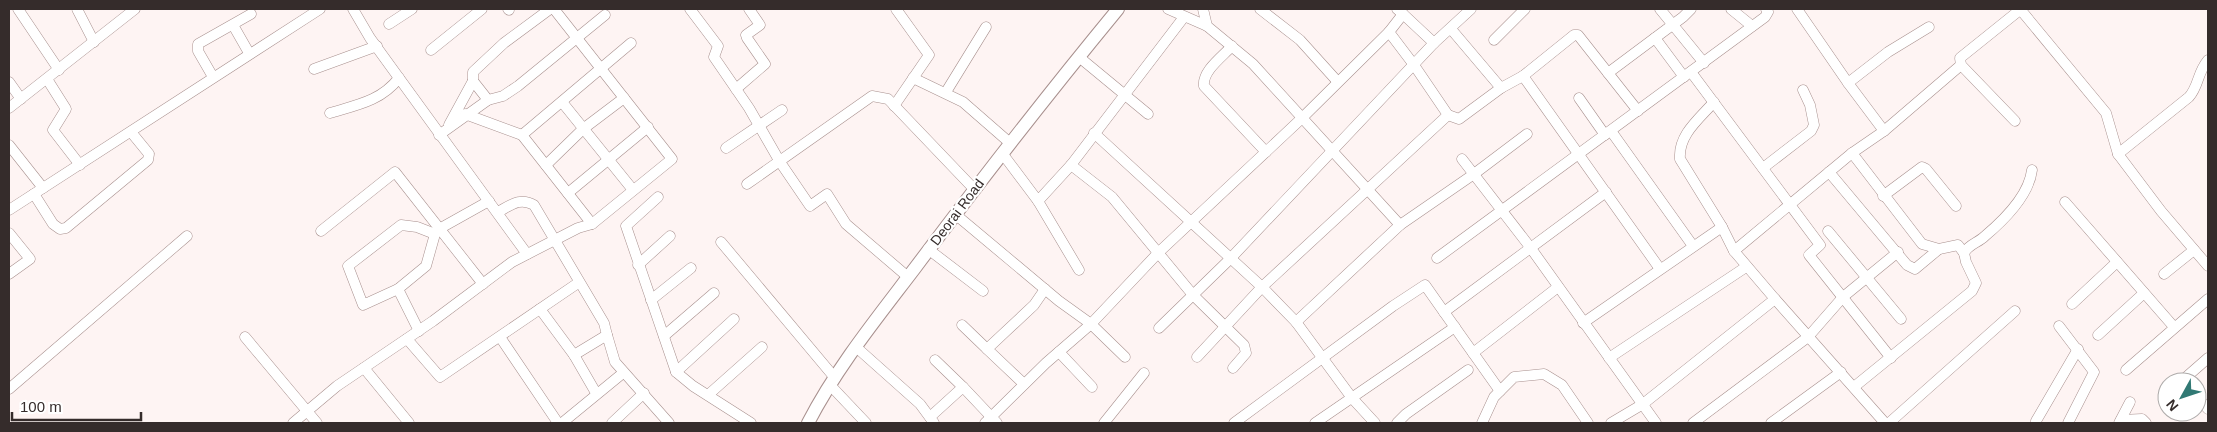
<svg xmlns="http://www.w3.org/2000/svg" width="2217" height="432" viewBox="0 0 2217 432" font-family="Arial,sans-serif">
	<rect width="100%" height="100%" fill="#fef4f3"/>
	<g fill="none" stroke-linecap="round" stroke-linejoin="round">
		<!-- minor casing -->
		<g stroke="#a8908e" stroke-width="11">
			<g id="minor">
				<path d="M18 9 59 70"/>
				<path d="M77 9 94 42"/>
				<path d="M353 9 370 38 399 78"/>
				<path d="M508 9 509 10"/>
				<path d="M550 9 504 43 473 72V81L488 100 503 96 518 86 605 15"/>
				<path d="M690 9 718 46 714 57 749 108 780 162 810 206 827 194 846 224 908 277"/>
				<path d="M1168 9 1207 26"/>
				<path d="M1203 9 1207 26 1253 64 1400 225 1296 322"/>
				<path d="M1260 9 1300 40 1337 81"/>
				<path d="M1397 9 1403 14 1389 32 1414 65 1448 115 1459 119 1501 88 1523 76 1660 269"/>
				<path d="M1660 9 1704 63"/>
				<path d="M1731 9 1752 26"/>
				<path d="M1797 9 1848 83"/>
				<path d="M2020 9 2106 113 2118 154 2161 211 2208 266"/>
				<path d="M1403 14 1434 43 1471 9"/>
				<path d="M389 24 412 9"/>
				<path d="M233 25 249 53"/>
				<path d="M1451 29 1501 88"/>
				<path d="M1655 38 1684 77"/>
				<path d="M1494 40 1525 9"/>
				<path d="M1232 46C1222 57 1202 71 1204 86L1266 152"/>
				<path d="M431 50 482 9"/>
				<path d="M1079 57 1148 114"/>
				<path d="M314 69 377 46"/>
				<path d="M1691 72 1820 245 1809 255 1891 358"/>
				<path d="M1523 76 1574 35H1578L1608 73"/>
				<path d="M213 77 198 51V44L251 14"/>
				<path d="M913 78 963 102 1010 143"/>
				<path d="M47 79 66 109 53 130 80 165"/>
				<path d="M9 82 21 99"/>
				<path d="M736 89 765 64 747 38 746 35 760 25 749 9"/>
				<path d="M946 92 986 27"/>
				<path d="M1579 98 1605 135"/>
				<path d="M562 102 633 190"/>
				<path d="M894 106 929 55 896 9"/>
				<path d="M9 108 135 9"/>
				<path d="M1638 111 1608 73 1683 17 1691 9"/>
				<path d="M330 113C357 105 381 101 399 78L527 254"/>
				<path d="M465 114 522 135 592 224"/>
				<path d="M2015 121 1961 65 1960 58 2021 9"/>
				<path d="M449 125 473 81"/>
				<path d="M1611 131 1693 246"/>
				<path d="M1884 131 1848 83 1888 52 1929 27"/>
				<path d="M1094 133 1262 287 1296 322 1352 398 1375 423"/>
				<path d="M439 135 488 100"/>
				<path d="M522 135 631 43"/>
				<path d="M9 145 43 188"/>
				<path d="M726 148 782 110"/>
				<path d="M1002 153 1038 201 1071 165 1184 17"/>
				<path d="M1852 153 1922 244 1939 249 1958 245 1964 253"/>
				<path d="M2118 154 2189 97C2199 86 2197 73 2208 60"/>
				<path d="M1462 159 1530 247 1656 423"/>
				<path d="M546 165 583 129 624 98 554 9"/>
				<path d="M1071 165 1112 197 1193 295 1244 345 1246 353 1233 368"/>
				<path d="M1763 168 1811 131 1814 125 1810 105 1803 90"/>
				<path d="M1829 172 1907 265 1915 269 1939 249"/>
				<path d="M747 184 872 96 888 99 974 189"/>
				<path d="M568 193 648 127"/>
				<path d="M34 194 53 224 60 229 66 228 148 160 149 154 131 132"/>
				<path d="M1883 196 1922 167 1926 169 1956 206"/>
				<path d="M658 197 626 226 676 372 693 386 751 423"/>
				<path d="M1038 201 1079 270"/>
				<path d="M2065 202 2174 327"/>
				<path d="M9 210 320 9"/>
				<path d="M498 212C511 205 520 197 534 205L604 323 607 335"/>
				<path d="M955 214 1059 301 1091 324 1125 357"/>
				<path d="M1400 225 1474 174 1527 134"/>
				<path d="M321 231 395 172 483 284"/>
				<path d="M1828 231 1901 319"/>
				<path d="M9 233 30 259 9 274"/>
				<path d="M721 242 835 378"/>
				<path d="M928 249 983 291"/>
				<path d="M1734 251 1852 153 1884 131 1961 65"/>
				<path d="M1437 258 1765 17 1768 12 1766 9"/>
				<path d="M638 265 670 236"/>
				<path d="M2164 274 2194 250"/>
				<path d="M398 289 363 305 348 266 401 225 417 227 435 234"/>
				<path d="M1775 299 1885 423"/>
				<path d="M651 300 691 268"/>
				<path d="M2072 304 2117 262"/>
				<path d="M540 309 574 355 607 335 615 362 669 423"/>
				<path d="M1444 312 1500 391"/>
				<path d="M1583 323 1722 227"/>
				<path d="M962 325 987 349"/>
				<path d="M2059 326 2094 372 2068 423"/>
				<path d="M1159 328 1230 259 1434 43"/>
				<path d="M419 331 398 289 426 266 435 234 439 229 489 201"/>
				<path d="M2098 335 2144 293"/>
				<path d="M664 336 714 293"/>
				<path d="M245 337 317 423"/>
				<path d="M500 337 558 423"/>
				<path d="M407 339 440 377 578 283"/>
				<path d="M856 347 920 404 934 423"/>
				<path d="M1059 352 1092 387"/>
				<path d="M1473 353 1558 287"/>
				<path d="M574 355 596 393"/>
				<path d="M1197 357 1262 287 1448 115"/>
				<path d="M1609 358 1746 267"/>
				<path d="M935 360 963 387"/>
				<path d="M364 368 409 423"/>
				<path d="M2126 370 2208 299"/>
				<path d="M676 372 734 319"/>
				<path d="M2186 382 2184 379 2208 358"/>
				<path d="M1024 384 987 349 1034 305 1045 289"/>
				<path d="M830 385 866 423"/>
				<path d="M1854 387 1972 291 1976 283 1966 262 1964 253C1969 244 1978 243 1985 236 2004 220 2029 195 2032 170"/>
				<path d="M9 389 187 236"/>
				<path d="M708 395 762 347"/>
				<path d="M2197 397 2208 409"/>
				<path d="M930 417 963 387 997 423"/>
				<path d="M2121 420 2142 419 2146 423"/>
				<path d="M2036 421 2078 349"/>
				<path d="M293 423 337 386 433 321 512 262 578 228 592 224 672 159 624 98"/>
				<path d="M562 423 623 373"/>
				<path d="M612 423 644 393"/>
				<path d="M985 423 1046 363 1091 324 1159 252 1301 119 1389 32"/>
				<path d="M1104 423 1144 373"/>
				<path d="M1234 423 1393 306 1425 285 1444 312 1606 192"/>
				<path d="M1315 423 1455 327"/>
				<path d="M1397 423 1406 414 1468 370"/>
				<path d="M1482 423 1494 397 1514 377 1544 374 1562 385 1588 423"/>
				<path d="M1611 423 1643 404 1775 299 1734 251 1722 227 1680 159C1678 135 1699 119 1714 102"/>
				<path d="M1693 423 1808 337 1843 297 1898 252"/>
				<path d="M1771 423 1841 372"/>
				<path d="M1889 423 2015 311"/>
				<path d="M2119 423 2130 402"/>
			</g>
		</g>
		<!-- tertiary casing -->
		<g stroke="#a8908e" stroke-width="14">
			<path id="tertiary" d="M808 423C837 367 877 318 915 268 981 180 1048 94 1118 9"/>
		</g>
		<!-- minor -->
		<use href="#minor" stroke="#fff" stroke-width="10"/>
		<!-- tertiary -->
		<use href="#tertiary" stroke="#fff" stroke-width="12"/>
	</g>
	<g text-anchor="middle" stroke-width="4.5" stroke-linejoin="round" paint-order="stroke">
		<!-- street labels -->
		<g font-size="14" fill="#352c2b" stroke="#fff">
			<text transform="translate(957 212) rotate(-53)" y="5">Deorai Road</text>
		</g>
	</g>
	<!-- border -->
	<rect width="2217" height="432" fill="none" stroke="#352c2b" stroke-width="20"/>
	<!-- north arrow -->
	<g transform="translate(2182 397) rotate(230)"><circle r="24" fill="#ffffff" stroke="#aeabaa"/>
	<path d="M0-4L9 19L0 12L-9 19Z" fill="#317974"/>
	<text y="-8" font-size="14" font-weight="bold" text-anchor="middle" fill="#352c2b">N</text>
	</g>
	<!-- scale -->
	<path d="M12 412v8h129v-8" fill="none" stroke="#352c2b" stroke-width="2.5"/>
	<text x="20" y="412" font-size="15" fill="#352c2b" stroke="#ffffff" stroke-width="4" paint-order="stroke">100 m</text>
</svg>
